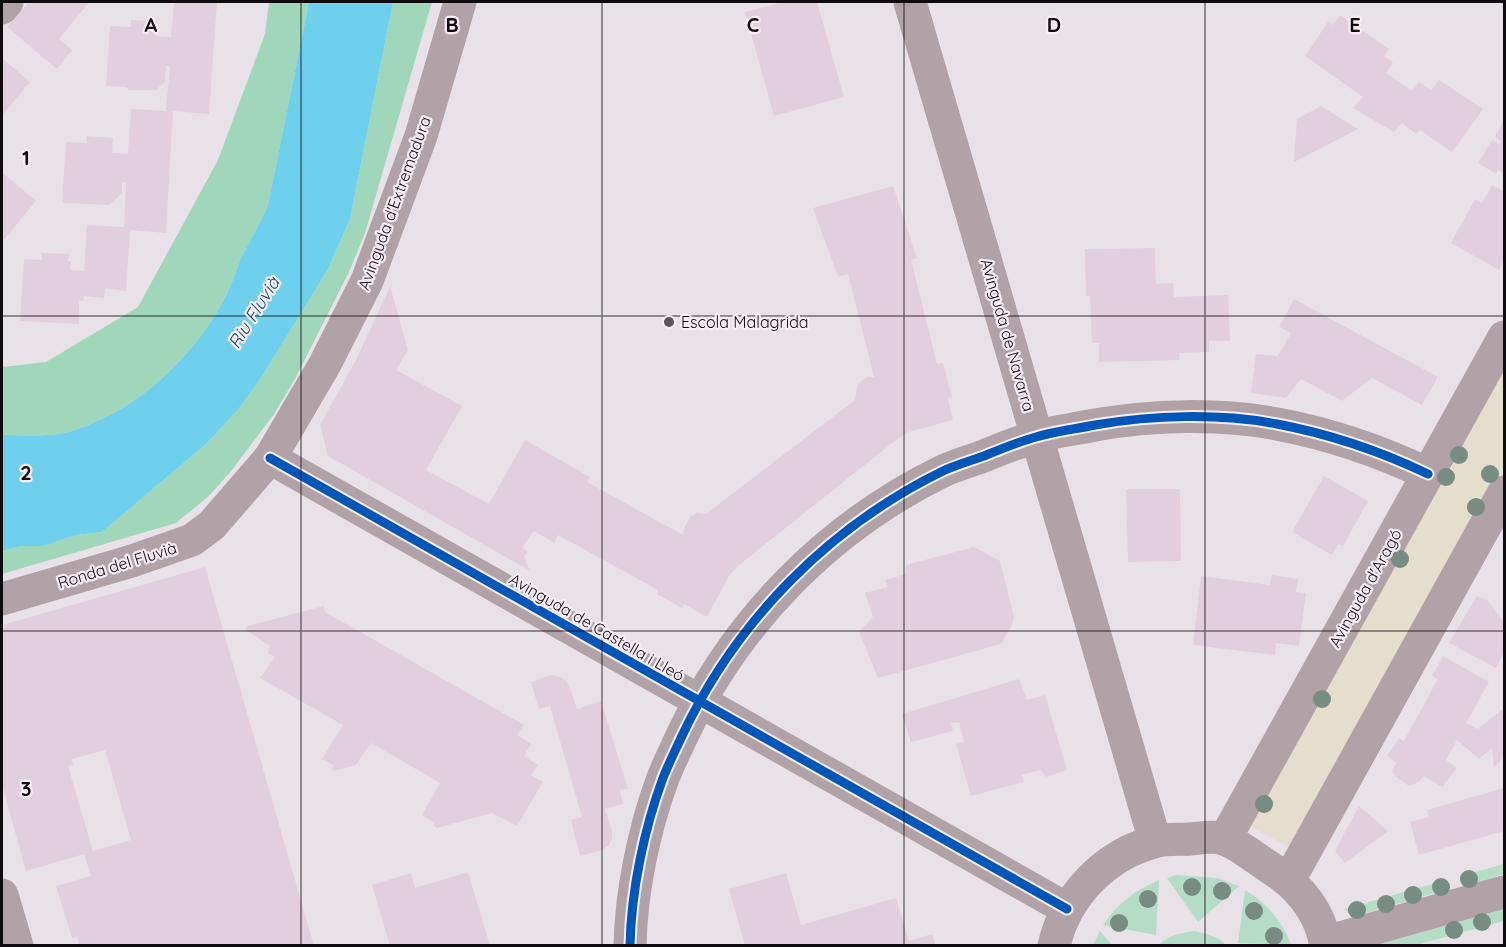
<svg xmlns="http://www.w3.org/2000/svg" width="1506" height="947" viewBox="0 0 1506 947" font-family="Quicksand,sans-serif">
	<rect width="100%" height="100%" fill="#e8e2e8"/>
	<!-- green -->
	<g fill="#b5dcc6">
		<path d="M1504 864V874L1468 885 1465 875Z"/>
		<path d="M1176 875 1217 878 1239 886 1198 922 1167 878Z"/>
		<path d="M1159 880 1156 935 1103 925C1118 903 1135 890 1159 880Z"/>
		<path d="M1443 881 1446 890 1358 915 1350 914 1344 909Z"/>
		<path d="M1245 890C1266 902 1283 922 1291 945L1238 943Z"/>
		<path d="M1504 909V921L1416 945 1373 946Z"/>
		<path d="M1100 931 1112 945H1093Z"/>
		<path d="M1194 931C1205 933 1218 936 1226 945H1159C1168 935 1181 933 1194 931Z"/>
	</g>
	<!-- forest -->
	<g fill="#a0d6ba">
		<path d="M269 2H309L268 205C261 222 252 237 243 254 238 263 236 274 231 284 226 296 219 309 212 320 179 370 132 411 75 430 52 438 25 435 2 435V367L46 362 138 307 218 160 265 34Z"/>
		<path d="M393 2H432L365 233 349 272 295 379 274 414 232 470 209 496 176 523 2 574V551L21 546H43L76 535 102 532 205 445 237 411 259 381 327 271 350 219Z"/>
	</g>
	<!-- sand -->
	<path fill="#e6decc" d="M1504 357V466L1298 838 1289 847 1286 846 1251 826Z"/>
	<!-- water -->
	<path fill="#6ed0ec" d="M309 2H393L350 219 327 271 259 381 237 411 205 445 102 532 76 535 43 546H21L2 551V435C25 435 52 438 75 430 132 411 179 370 212 320 219 309 226 296 231 284 236 274 238 263 243 254 252 237 261 222 268 205Z"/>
	<!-- building -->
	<g fill="#e1cfde" fill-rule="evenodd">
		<path d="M29 2H89L59 39 72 50 57 69 7 27Z"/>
		<path d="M174 2H217L209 114 173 111 166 233 130 230 126 291 105 288 104 298 84 296 83 301H79V324L20 321 24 259 42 260V253L69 254 68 261H71L70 270 84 271 87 225 124 227 126 182H122V193L109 205 62 203 66 142 87 143 86 136 113 138 112 153 128 154 131 109 166 111 170 66 166 65 165 82 156 90H129L126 87 106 86 110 26 131 27V20L157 21 155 36 171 37Z"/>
		<path d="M783 2H817L844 97 774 116 745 12Z"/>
		<path d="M1340 15 1389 49 1384 56 1393 63 1386 73 1412 91 1419 82 1431 90 1439 80 1483 109 1452 152 1420 130 1416 134 1402 123 1394 132 1353 108 1363 97 1305 56 1328 22 1333 25Z"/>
		<path d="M2 58 30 82 3 114 2 113Z"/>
		<path d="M1321 106 1358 129 1294 162 1297 119Z"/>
		<path d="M1504 120V173L1498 170 1496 174 1478 163 1492 140 1499 144 1501 141 1495 137Z"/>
		<path d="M2 172 36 201 2 242Z"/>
		<path d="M1492 185 1504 192V259L1499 270 1451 243 1475 199 1482 203Z"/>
		<path d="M893 186 917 258 911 260 937 364 943 363 952 397 948 398 953 420 909 432 896 440 738 566 729 576 707 617 684 604 682 608 657 594 658 590 558 535 554 543 534 531 522 548 528 552 524 556 530 571 328 456 320 425 357 358 390 286 408 350 396 370 462 406 426 470 489 504 525 440 590 477 587 482 683 535 685 526 691 516 696 513 706 514 711 510 855 400 857 386 861 381 867 377H874L848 274 838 277 813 208Z"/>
		<path d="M1155 248 1156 284 1173 283 1174 297 1228 295 1230 341H1209V352L1179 353 1180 360 1099 362V343H1092L1090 296H1086L1085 249Z"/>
		<path d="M1294 299 1438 377 1422 405 1372 378 1342 401 1301 379 1286 398 1251 393 1256 354 1278 356 1291 333 1279 327Z"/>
		<path d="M1324 476 1368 501 1343 546 1338 544 1332 555 1292 532Z"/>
		<path d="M1126 489H1180L1181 561 1128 562Z"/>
		<path d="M974 547 1000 561 1014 617 1011 627 1001 644 878 678 859 632 873 617 865 593 888 587 885 580 906 574V565Z"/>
		<path d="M205 567 314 946H79L77 937 72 938 56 886 91 876 84 854 26 871 2 785V625ZM105 750 131 840 93 851 68 766 73 765 72 759Z"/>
		<path d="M1272 575 1298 579 1296 592 1306 593 1299 646 1276 643 1275 655 1193 645 1201 576 1270 585Z"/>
		<path d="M1477 596 1487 600 1504 622V652L1496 668 1449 643Z"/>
		<path d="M324 606 325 612 524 725 517 735 531 744 524 756 538 765 531 775 543 782 517 826 492 813 437 828 434 826V823L422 815 440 783 371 743 356 765 334 771 331 768 334 766 322 759 343 725 260 678 275 657 268 653 270 646 246 630 247 626Z"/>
		<path d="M1443 656 1489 682 1466 723 1478 729 1504 708V757L1494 768 1492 748 1479 759 1457 740 1446 760 1457 768 1442 787 1424 776 1419 782 1409 786 1395 776 1393 771 1396 762 1387 756 1399 738 1404 741 1438 679 1432 676Z"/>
		<path d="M550 675 558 676 565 680 569 685 577 709 601 701 628 789 620 790 623 804 605 809 612 831V838L609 845 603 850 580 856 571 820 582 817 566 762 550 706 539 709 531 682Z"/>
		<path d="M1019 679 1027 700 1045 695 1067 770 1046 777 1041 770 1022 775 1024 782 971 796 956 744 964 742 959 722 951 723 953 731 911 742 902 714Z"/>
		<path d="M1504 788V831L1419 855 1410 822 1429 817 1427 810Z"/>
		<path d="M1359 806 1388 831 1345 863 1335 851Z"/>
		<path d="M468 872 490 946H390L372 885 411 873 415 888Z"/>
		<path d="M786 873 801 925 896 898 909 941 932 934 936 946H745L729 889Z"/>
	</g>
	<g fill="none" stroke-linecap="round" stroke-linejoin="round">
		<!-- minor -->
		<g stroke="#b0a2a6" stroke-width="33">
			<path d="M910 2 1155 841"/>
			<path d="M2 8 7 2"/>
			<path d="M270 458 1067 909"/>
			<path d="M2 599 132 561 192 540 212 525 270 458 325 364 367 281 421 136 460 2"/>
			<path d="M1225 839 1504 337"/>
			<path d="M1289 880 1504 492"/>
			<path d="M2 895 17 946"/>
			<path d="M1326 942 1504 892"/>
			<path d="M630 946C631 892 644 829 663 778 668 765 675 751 681 738 735 622 828 527 943 471 956 465 970 461 984 456 1001 449 1018 442 1036 437 1055 431 1076 429 1095 425 1152 415 1220 413 1277 424 1330 434 1380 451 1428 474"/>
			<path d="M1054 946C1065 896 1105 855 1154 842 1165 838 1179 840 1190 839 1201 838 1216 835 1226 840 1241 846 1255 858 1269 867 1298 885 1320 911 1326 946"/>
		</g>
		<!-- cycleway casing -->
		<g stroke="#f8ecf7" stroke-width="13">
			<g id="cycleway">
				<path d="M270 458 1067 909"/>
				<path d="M630 946C631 892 644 829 663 778 668 765 675 751 681 738 735 622 828 527 943 471 956 465 970 461 984 456 1001 449 1018 442 1036 437 1055 431 1076 429 1095 425 1152 415 1220 413 1277 424 1330 434 1380 451 1428 474"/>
			</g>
		</g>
		<!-- cycleway -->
		<use href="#cycleway" stroke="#0057b8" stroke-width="9"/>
	</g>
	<!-- trees -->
	<g fill="#778c82">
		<circle cx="1459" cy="455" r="9"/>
		<circle cx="1490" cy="474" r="9"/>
		<circle cx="1446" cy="477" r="9"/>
		<circle cx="1476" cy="507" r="9"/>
		<circle cx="1400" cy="559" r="9"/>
		<circle cx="1322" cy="699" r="9"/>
		<circle cx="1264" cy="804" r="9"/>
		<circle cx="1469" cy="879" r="9"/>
		<circle cx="1192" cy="887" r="9"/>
		<circle cx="1441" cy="887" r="9"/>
		<circle cx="1222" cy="891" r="9"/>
		<circle cx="1413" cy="895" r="9"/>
		<circle cx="1148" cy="899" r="9"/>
		<circle cx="1386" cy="904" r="9"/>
		<circle cx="1357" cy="910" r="9"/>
		<circle cx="1254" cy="911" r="9"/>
		<circle cx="1482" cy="922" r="9"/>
		<circle cx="1119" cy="923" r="9"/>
		<circle cx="1454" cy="930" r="9"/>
		<circle cx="1274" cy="936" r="9"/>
	</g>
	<!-- grid -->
	<path fill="none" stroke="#0f0b0e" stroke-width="1.5" stroke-opacity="0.55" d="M301 2V946M602 2V946M904 2V946M1205 2V946M2 316H1504M2 631H1504"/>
	<!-- markers -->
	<circle fill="#5b565a" stroke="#f8ecf7" stroke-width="2" cx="669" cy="322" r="6"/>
	<g text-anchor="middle" stroke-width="4.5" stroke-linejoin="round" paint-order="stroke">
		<!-- street labels -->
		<g font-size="16" fill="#0f0b0e" stroke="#f8ecf7">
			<text transform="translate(394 203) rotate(-70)" y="6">Avinguda d'Extremadura</text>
			<text transform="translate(1008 335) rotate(74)" y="6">Avinguda de Navarra</text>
			<text transform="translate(117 565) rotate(-17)" y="6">Ronda del Fluvià</text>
			<text transform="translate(1365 588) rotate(-61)" y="6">Avinguda d'Aragó</text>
			<text transform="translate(597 627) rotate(30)" y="6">Avinguda de Castella i Lleó</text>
		</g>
		<!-- poi labels -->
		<g font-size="16" fill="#0f0b0e" stroke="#f8ecf7" text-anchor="start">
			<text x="681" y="328">Escola Malagrida</text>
		</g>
		<!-- water labels -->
		<g font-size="18" font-style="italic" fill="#154e5e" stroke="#f8ecf7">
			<text transform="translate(254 313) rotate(-58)" y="6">Riu Fluvià</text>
		</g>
	</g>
	<g font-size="20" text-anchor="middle" font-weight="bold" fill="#0f0b0e" stroke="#f8ecf7" stroke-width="4.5" stroke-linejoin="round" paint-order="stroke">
		<text x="151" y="32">A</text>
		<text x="452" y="32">B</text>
		<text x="753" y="32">C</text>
		<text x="1054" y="32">D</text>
		<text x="1355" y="32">E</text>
		<text x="26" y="165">1</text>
		<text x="26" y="480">2</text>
		<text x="26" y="796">3</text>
	</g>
	<!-- border -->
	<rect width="1506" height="947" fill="none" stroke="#0f0b0e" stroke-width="6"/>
</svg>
